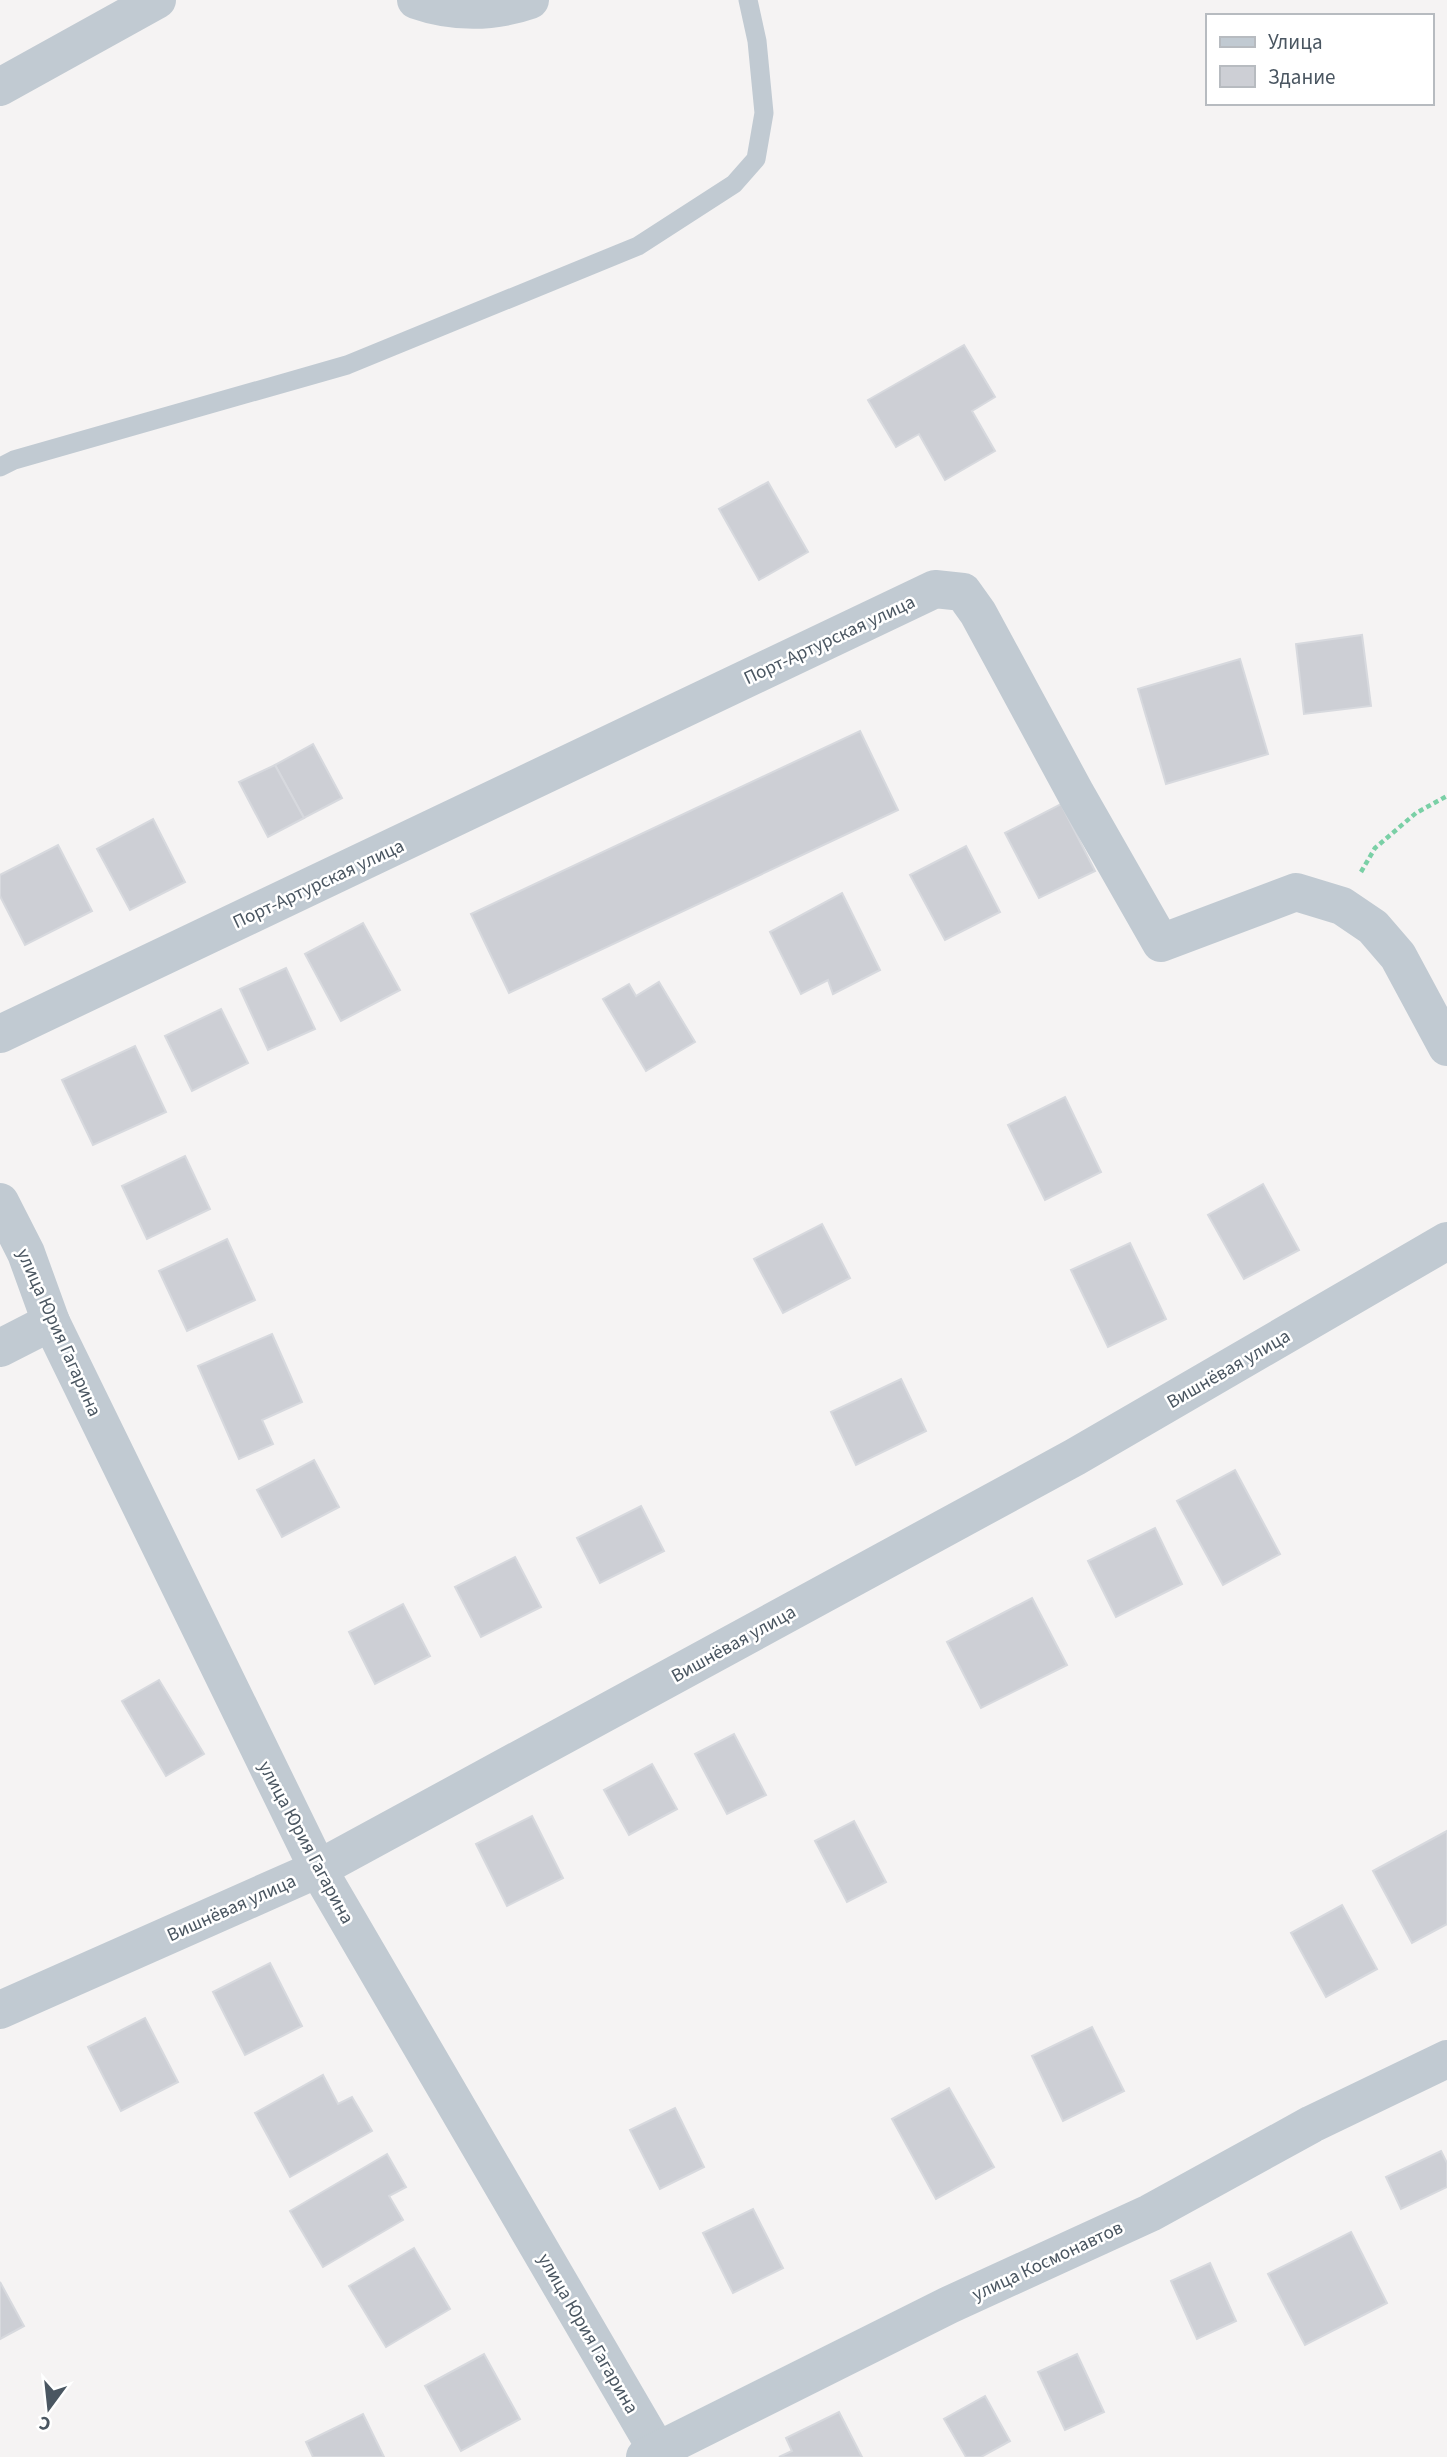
<svg xmlns="http://www.w3.org/2000/svg" width="1447" height="2457" viewBox="0 0 1447 2457" font-family="'Source Sans 3',sans-serif">
	<rect width="100%" height="100%" fill="#f5f3f3"/>
	<!-- building -->
	<g fill="#cdcfd5" stroke="#d7d9de" stroke-width="2">
		<path d="M964 345 995 397 972 411 995 451 945 480 919 434 896 447 868 400Z"/>
		<path d="M768 482 808 552 759 580 719 509Z"/>
		<path d="M1362 635 1371 706 1304 714 1296 644Z"/>
		<path d="M1240 659 1268 754 1166 784 1138 689Z"/>
		<path d="M860 731 898 810 509 993 471 914Z"/>
		<path d="M313 744 342 798 304 818 275 765Z"/>
		<path d="M275 765 304 818 268 837 239 782Z"/>
		<path d="M1061 804 1095 871 1039 898 1005 833Z"/>
		<path d="M153 819 185 882 130 910 97 849Z"/>
		<path d="M58 845 92 911 25 945 0 896V875Z"/>
		<path d="M966 846 1000 912 945 940 910 875Z"/>
		<path d="M842 893 880 970 833 994 828 980 801 994 770 932Z"/>
		<path d="M363 923 400 990 341 1021 305 954Z"/>
		<path d="M286 968 315 1029 268 1050 240 989Z"/>
		<path d="M659 982 695 1042 646 1071 603 999 629 984 636 996Z"/>
		<path d="M221 1009 248 1063 192 1091 165 1036Z"/>
		<path d="M135 1046 166 1112 93 1145 62 1080Z"/>
		<path d="M1065 1097 1101 1172 1045 1200 1008 1125Z"/>
		<path d="M185 1156 210 1209 147 1239 122 1186Z"/>
		<path d="M1263 1184 1299 1250 1244 1279 1208 1215Z"/>
		<path d="M822 1224 850 1278 783 1313 754 1259Z"/>
		<path d="M227 1239 255 1300 187 1331 159 1271Z"/>
		<path d="M1130 1243 1166 1319 1108 1347 1071 1270Z"/>
		<path d="M272 1334 302 1402 262 1420 273 1444 239 1459 198 1366Z"/>
		<path d="M901 1379 926 1431 856 1465 831 1412Z"/>
		<path d="M314 1460 339 1507 282 1537 257 1490Z"/>
		<path d="M1235 1470 1280 1554 1223 1585 1177 1501Z"/>
		<path d="M641 1506 664 1551 600 1583 577 1538Z"/>
		<path d="M1155 1528 1182 1584 1116 1617 1088 1561Z"/>
		<path d="M515 1557 541 1607 481 1637 455 1587Z"/>
		<path d="M1032 1598 1067 1665 981 1708 947 1642Z"/>
		<path d="M403 1604 430 1656 375 1684 349 1632Z"/>
		<path d="M159 1680 204 1754 166 1776 122 1701Z"/>
		<path d="M734 1734 766 1795 727 1814 695 1754Z"/>
		<path d="M652 1764 677 1809 629 1835 604 1790Z"/>
		<path d="M532 1816 563 1878 507 1906 476 1844Z"/>
		<path d="M854 1821 886 1882 847 1902 815 1841Z"/>
		<path d="M1447 1831V1924L1412 1943 1373 1871Z"/>
		<path d="M1342 1905 1377 1969 1326 1997 1291 1933Z"/>
		<path d="M270 1963 302 2026 245 2055 213 1992Z"/>
		<path d="M145 2018 178 2082 121 2111 88 2047Z"/>
		<path d="M1092 2027 1124 2091 1063 2121 1032 2056Z"/>
		<path d="M323 2075 338 2104 352 2097 372 2131 290 2177 255 2113Z"/>
		<path d="M949 2088 994 2167 936 2199 892 2119Z"/>
		<path d="M675 2108 704 2167 660 2189 630 2130Z"/>
		<path d="M1441 2151 1447 2163V2187L1401 2209 1386 2177Z"/>
		<path d="M387 2154 406 2187 389 2196 403 2220 323 2267 290 2211Z"/>
		<path d="M753 2209 783 2268 733 2293 703 2233Z"/>
		<path d="M1351 2232 1387 2303 1305 2345 1268 2274Z"/>
		<path d="M414 2248 450 2309 386 2347 349 2286Z"/>
		<path d="M1210 2263 1236 2321 1197 2339 1171 2281Z"/>
		<path d="M0 2282 24 2326 0 2339Z"/>
		<path d="M484 2354 520 2419 461 2451 425 2386Z"/>
		<path d="M1077 2354 1104 2412 1065 2430 1038 2372Z"/>
		<path d="M985 2396 1010 2441 981 2457H966L944 2419Z"/>
		<path d="M839 2412 862 2457H779L792 2451 786 2438Z"/>
		<path d="M363 2414 384 2457H313L306 2442Z"/>
	</g>
	<g fill="none" stroke-linecap="round" stroke-linejoin="round">
		<!-- path -->
		<path stroke="#7ad0a6" stroke-width="4.5" stroke-dasharray="5 3.5" stroke-linecap="butt" d="M1361 872 1375 848 1416 813 1447 796"/>
		<!-- lane -->
		<path stroke="#c1cad2" stroke-width="19" d="M0 467 14 460 347 365 638 246 734 184 756 159 764 113 757 41 748 0"/>
		<!-- street -->
		<g stroke="#c1cad2" stroke-width="38">
			<path d="M416 0C453 13 493 13 530 0"/>
			<path d="M0 87 157 0"/>
			<path d="M0 1034 935 589 963 592 978 613 1076 794 1161 943 1296 892 1342 906 1373 927 1398 956 1447 1047"/>
			<path d="M0 1202 26 1253 51 1322 318 1869 661 2457"/>
			<path d="M0 1348 51 1322"/>
			<path d="M0 2010 318 1869 1075 1457 1447 1241"/>
			<path d="M645 2457 949 2305 1150 2213 1312 2124 1447 2059"/>
		</g>
	</g>
	<g text-anchor="middle" stroke-width="5" stroke-linejoin="round" paint-order="stroke">
		<!-- street labels -->
		<g font-size="19" fill="#4a5661" stroke="#fff">
			<text transform="translate(829 639) rotate(-25)" y="7">Порт-Артурская улица</text>
			<text transform="translate(318 883) rotate(-25)" y="7">Порт-Артурская улица</text>
			<text transform="translate(60 1332) rotate(66)" y="7">улица Юрия Гагарина</text>
			<text transform="translate(1228 1368) rotate(-30)" y="7">Вишнёвая улица</text>
			<text transform="translate(733 1643) rotate(-29)" y="7">Вишнёвая улица</text>
			<text transform="translate(307 1842) rotate(62)" y="7">улица Юрия Гагарина</text>
			<text transform="translate(231 1907) rotate(-24)" y="7">Вишнёвая улица</text>
			<text transform="translate(1047 2260) rotate(-25)" y="7">улица Космонавтов</text>
			<text transform="translate(589 2333) rotate(60)" y="7">улица Юрия Гагарина</text>
		</g>
	</g>
	<!-- legend -->
	<rect x="1206" y="14" width="228" height="91" fill="#ffffff" stroke="#b7bbc0" stroke-width="2"/>
	<rect x="1220" y="37" width="35" height="10" fill="#c1cad2" stroke="#b7bbc0" stroke-width="2"/>
	<text x="1268" y="49" font-size="21" fill="#4a5661">Улица</text>
	<rect x="1220" y="66" width="35" height="21" fill="#cdcfd5" stroke="#b7bbc0" stroke-width="2"/>
	<text x="1268" y="84" font-size="21" fill="#4a5661">Здание</text>
	<!-- north arrow -->
	<g transform="translate(49 2408) rotate(195)" stroke="#ffffff" stroke-width="5" paint-order="stroke">
	<path d="M0-5L12 26L0 18L-12 26Z" fill="#4a5661"/>
	<text y="-10" font-size="19" font-weight="bold" text-anchor="middle" fill="#4a5661">С</text>
	</g>
</svg>
